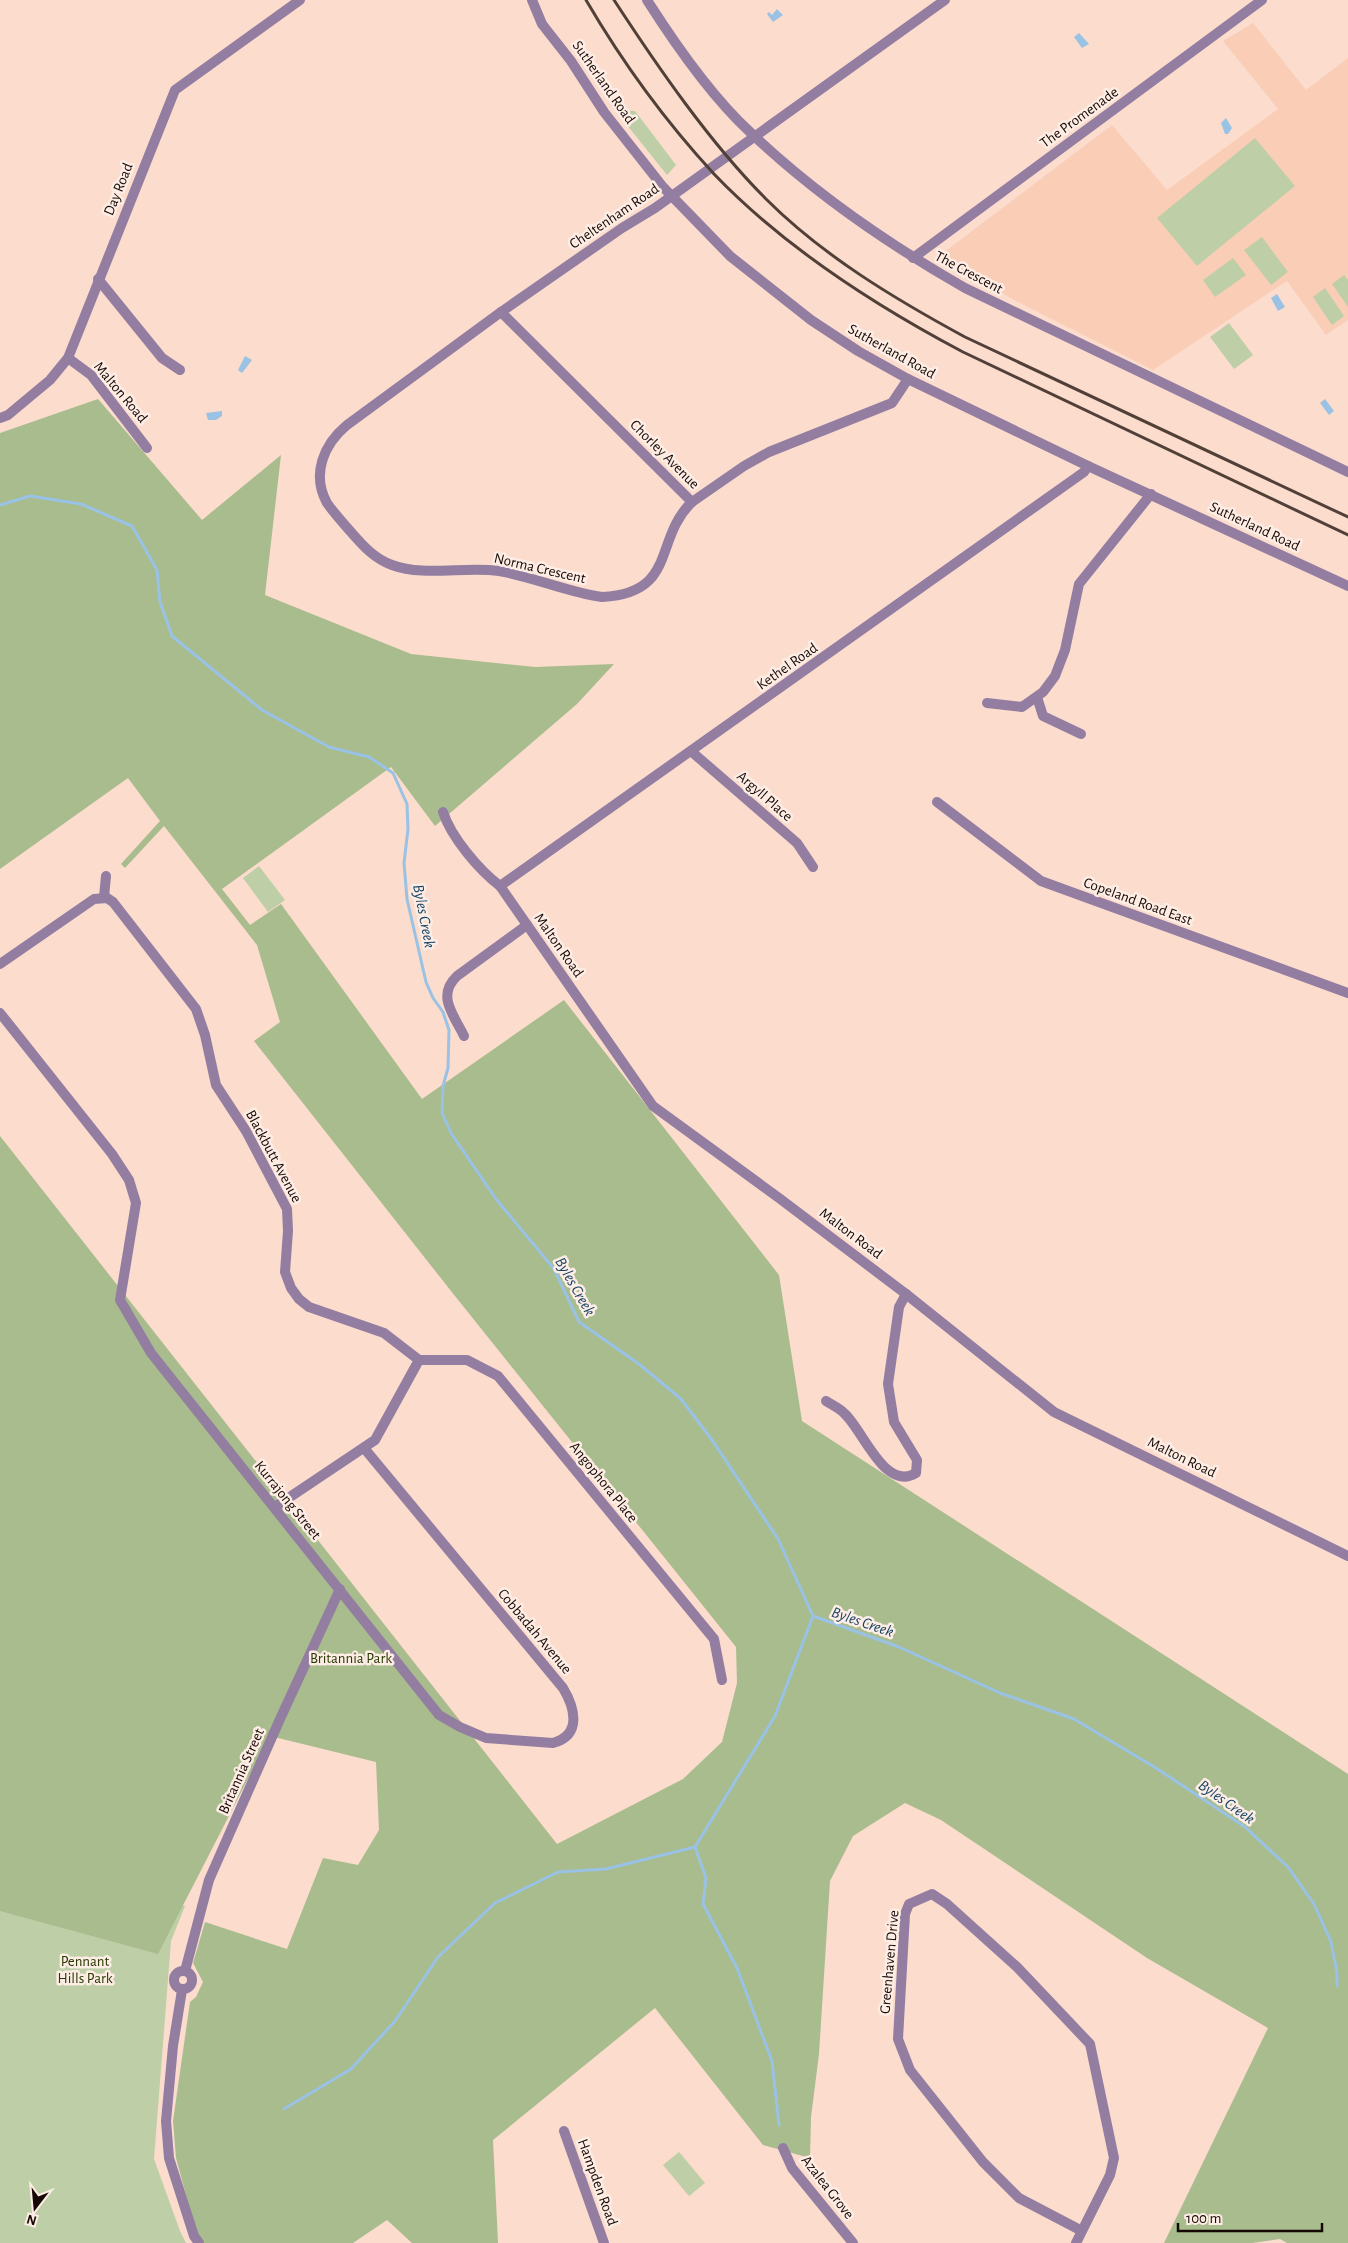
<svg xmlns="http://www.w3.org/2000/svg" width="1348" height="2243" viewBox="0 0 1348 2243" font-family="'Alegreya Sans',sans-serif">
	<rect width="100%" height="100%" fill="#fbdccd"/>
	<!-- built -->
	<path fill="#facdb7" d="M1253 23 1306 90 1348 58V320L1326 335 1287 281 1153 370 1016 301 939 256 1112 125 1167 190 1278 109 1223 41Z"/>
	<!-- green -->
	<g fill="#becfa7">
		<path d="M615 110 635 111 676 165 667 175Z"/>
		<path d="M1255 138 1295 186 1197 266 1157 218Z"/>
		<path d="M1262 237 1288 272 1271 285 1244 250Z"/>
		<path d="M1233 258 1246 275 1215 297 1203 280Z"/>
		<path d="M1344 275 1348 280V307L1332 284Z"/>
		<path d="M1325 288 1344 316 1332 325 1313 297Z"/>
		<path d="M1229 323 1253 355 1234 369 1210 337Z"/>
		<path d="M259 866 285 900 268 912 243 878Z"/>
		<path d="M0 1858 147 1898 185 1906 171 1941 154 2159 180 2231 186 2243H0Z"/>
		<path d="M679 2152 705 2183 689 2196 663 2165Z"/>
	</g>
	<!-- forest -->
	<path fill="#a9bc8e" d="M98 399 202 520 281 455 265 595 411 654 535 667 614 664 577 704 435 826 391 767 222 889 250 925 281 904 422 1099 564 1000 779 1275 802 1421 1348 1774V2243H1287L1280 2239 1252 2243H1164L1268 2028 1147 1958 941 1820 905 1803 853 1836 830 1881 819 2054 811 2117 810 2158 763 2145 655 2008 493 2140 498 2243H412L387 2220 353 2243H203L196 2232 176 2158 173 2121 190 2002 196 1997 203 1982 193 1963 205 1922 287 1949 323 1858 358 1865 379 1830 376 1762 270 1736 158 1954 0 1911V1136L557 1844 683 1779 722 1742 737 1683 736 1647 451 1291 254 1041 280 1022 257 945 164 826 125 868 121 864 160 821 128 778 0 869V433Z"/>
	<!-- water -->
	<g fill="#99c2e5">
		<path d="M777 9 783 15 773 22 767 14 769 12 772 15Z"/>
		<path d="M1079 33 1089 44 1082 48 1074 37Z"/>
		<path d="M1226 118 1232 128 1228 134H1225L1221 123Z"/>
		<path d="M1277 294 1285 307 1278 311 1271 298Z"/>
		<path d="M245 356 252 360 242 373 238 370Z"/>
		<path d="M1325 399 1334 411 1329 415 1320 403Z"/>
		<path d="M222 411V416L216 420H208L206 413Z"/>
	</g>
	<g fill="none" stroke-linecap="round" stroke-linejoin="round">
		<!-- stream -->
		<g stroke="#99c2e5" stroke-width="3">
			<path d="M0 505 30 496 81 504 132 526 157 570 160 602 172 636 262 710 329 747 369 757 393 773 407 804 408 829 404 863 407 899 426 982 433 998 443 1012 449 1030 448 1068 443 1086 442 1113 451 1133 496 1199 554 1269 579 1322 639 1364 681 1399 712 1440 778 1539 813 1616 899 1647 1000 1693 1074 1719 1156 1768 1245 1827 1288 1867 1314 1904 1331 1942 1337 1973V1986"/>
			<path d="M695 1847 706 1878 703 1904 737 1968 772 2061 779 2125"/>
			<path d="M284 2109 351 2069 395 2021 438 1957 495 1903 558 1872 606 1869 695 1847 775 1716 813 1616"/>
		</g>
		<!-- street -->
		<g stroke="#937ea2" stroke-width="10">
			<path d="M532 0 542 24 571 61 604 112 663 187 730 256 811 320 858 351 908 379 1088 466 1348 586"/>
			<path d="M647 0C675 44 712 97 750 132 815 194 888 244 965 288L1348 472"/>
			<path d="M913 258 1262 0"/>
			<path d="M98 279 162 358 180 370"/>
			<path d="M501 312 692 502 744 466 769 452 892 403 908 379"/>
			<path d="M68 358 91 375 147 448"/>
			<path d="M0 418 8 415 50 380 68 358 175 90 300 0"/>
			<path d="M692 502C653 539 678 593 602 597 567 592 534 577 499 571 465 566 424 577 392 565 375 559 363 546 351 532 343 523 334 513 327 503 311 474 324 444 347 425L501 312 622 228 655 208 945 0"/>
			<path d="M1037 697 1043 716 1081 734"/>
			<path d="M987 703 1022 707 1043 692 1055 676 1065 650 1079 584 1151 494"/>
			<path d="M692 752 797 843 813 867"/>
			<path d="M937 802 1041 881 1348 993"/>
			<path d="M443 812C451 837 479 870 500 886L653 1106 779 1198 906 1294 1054 1412 1348 1556"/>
			<path d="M500 886 1084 472 1088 466"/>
			<path d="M104 897 106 876"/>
			<path d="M0 964 94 899 107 898 113 902 196 1009 205 1035 216 1085 246 1131 287 1209 288 1231 285 1272 291 1288 299 1299 309 1307 384 1333 419 1360 375 1440 275 1507"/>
			<path d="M0 1013 112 1154 129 1180 136 1203 120 1300 151 1353 439 1715 460 1727 486 1738 553 1743C582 1735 575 1708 563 1688L364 1448"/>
			<path d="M464 1036C454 1015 436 996 457 976L527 925"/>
			<path d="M419 1360H467L498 1376 714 1639 722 1680"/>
			<path d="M826 1401C832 1405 840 1408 845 1414 864 1432 885 1492 916 1473L917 1460 894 1422 888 1384 899 1307 906 1294"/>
			<circle cx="183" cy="1980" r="9"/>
			<path d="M185 1971 209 1880 280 1719 340 1589"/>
			<path d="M182 1990 173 2046 166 2121 169 2158 194 2236 199 2243"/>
			<path d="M564 2131 604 2243"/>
			<path d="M783 2148 792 2168 853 2243"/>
			<path d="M1076 2243 1110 2175 1114 2158 1090 2044 1017 1967 947 1904 932 1894 909 1904 905 1914 898 2039 910 2070 983 2162 1019 2198 1082 2231"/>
		</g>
		<!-- rail -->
		<g stroke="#514038" stroke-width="3">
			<path d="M586 0C621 60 667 123 714 174 785 248 874 305 963 352L1348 535"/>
			<path d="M614 0C657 66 710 143 766 199 823 256 895 299 965 337L1348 517"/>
		</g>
	</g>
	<g text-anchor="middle" stroke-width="5" stroke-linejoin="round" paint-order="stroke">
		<!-- street labels -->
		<g font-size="15" fill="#160904" stroke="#fdede5">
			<text transform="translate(604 82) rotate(55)" y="5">Sutherland Road</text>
			<text transform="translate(1079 117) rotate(-36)" y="5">The Promenade</text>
			<text transform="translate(118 189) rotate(-68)" y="5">Day Road</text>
			<text transform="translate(614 216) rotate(-34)" y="5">Cheltenham Road</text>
			<text transform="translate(969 272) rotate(28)" y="5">The Crescent</text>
			<text transform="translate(892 351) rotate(29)" y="5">Sutherland Road</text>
			<text transform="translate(121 392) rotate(50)" y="5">Malton Road</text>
			<text transform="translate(665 454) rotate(45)" y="5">Chorley Avenue</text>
			<text transform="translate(1255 526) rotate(25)" y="5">Sutherland Road</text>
			<text transform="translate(540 568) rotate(13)" y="5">Norma Crescent</text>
			<text transform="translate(787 666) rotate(-35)" y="5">Kethel Road</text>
			<text transform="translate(765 796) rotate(41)" y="5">Argyll Place</text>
			<text transform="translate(1138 901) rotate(20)" y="5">Copeland Road East</text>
			<text transform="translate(559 945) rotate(55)" y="5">Malton Road</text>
			<text transform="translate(274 1156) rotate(62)" y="5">Blackbutt Avenue</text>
			<text transform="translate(851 1233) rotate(37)" y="5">Malton Road</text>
			<text transform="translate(1182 1457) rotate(26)" y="5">Malton Road</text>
			<text transform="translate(604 1482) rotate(51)" y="5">Angophora Place</text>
			<text transform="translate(288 1500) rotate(51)" y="5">Kurrajong Street</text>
			<text transform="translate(535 1631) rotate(50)" y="5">Cobbadah Avenue</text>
			<text transform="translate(241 1771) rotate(-66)" y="5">Britannia Street</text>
			<text transform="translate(889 1962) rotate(-85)" y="5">Greenhaven Drive</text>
			<text transform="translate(598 2182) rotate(70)" y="5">Hampden Road</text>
			<text transform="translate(828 2187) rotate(52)" y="5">Azalea Grove</text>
		</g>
		<!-- park labels -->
		<g font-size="15" fill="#283904" stroke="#fdede5">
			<text x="351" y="1663">Britannia Park</text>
			<text x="85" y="1966">Pennant<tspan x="85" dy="17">Hills Park</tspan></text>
		</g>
		<!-- water labels -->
		<g font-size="16" font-style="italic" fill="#164567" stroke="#fdede5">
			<text transform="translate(425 916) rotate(79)" y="6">Byles Creek</text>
			<text transform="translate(576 1286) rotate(60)" y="6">Byles Creek</text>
			<text transform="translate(863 1621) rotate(19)" y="6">Byles Creek</text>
			<text transform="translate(1227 1801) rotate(35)" y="6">Byles Creek</text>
		</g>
	</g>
	<!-- north arrow -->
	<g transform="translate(35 2208) rotate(196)" stroke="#fdede5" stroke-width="4" paint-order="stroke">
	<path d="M0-4L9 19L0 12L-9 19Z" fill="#160904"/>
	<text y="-8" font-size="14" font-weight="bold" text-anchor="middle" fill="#160904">N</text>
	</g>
	<!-- scale -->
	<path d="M1178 2223v8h144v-8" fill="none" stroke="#160904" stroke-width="2.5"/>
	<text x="1186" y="2223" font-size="15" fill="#160904" stroke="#fdede5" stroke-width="4" paint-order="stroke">100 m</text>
</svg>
